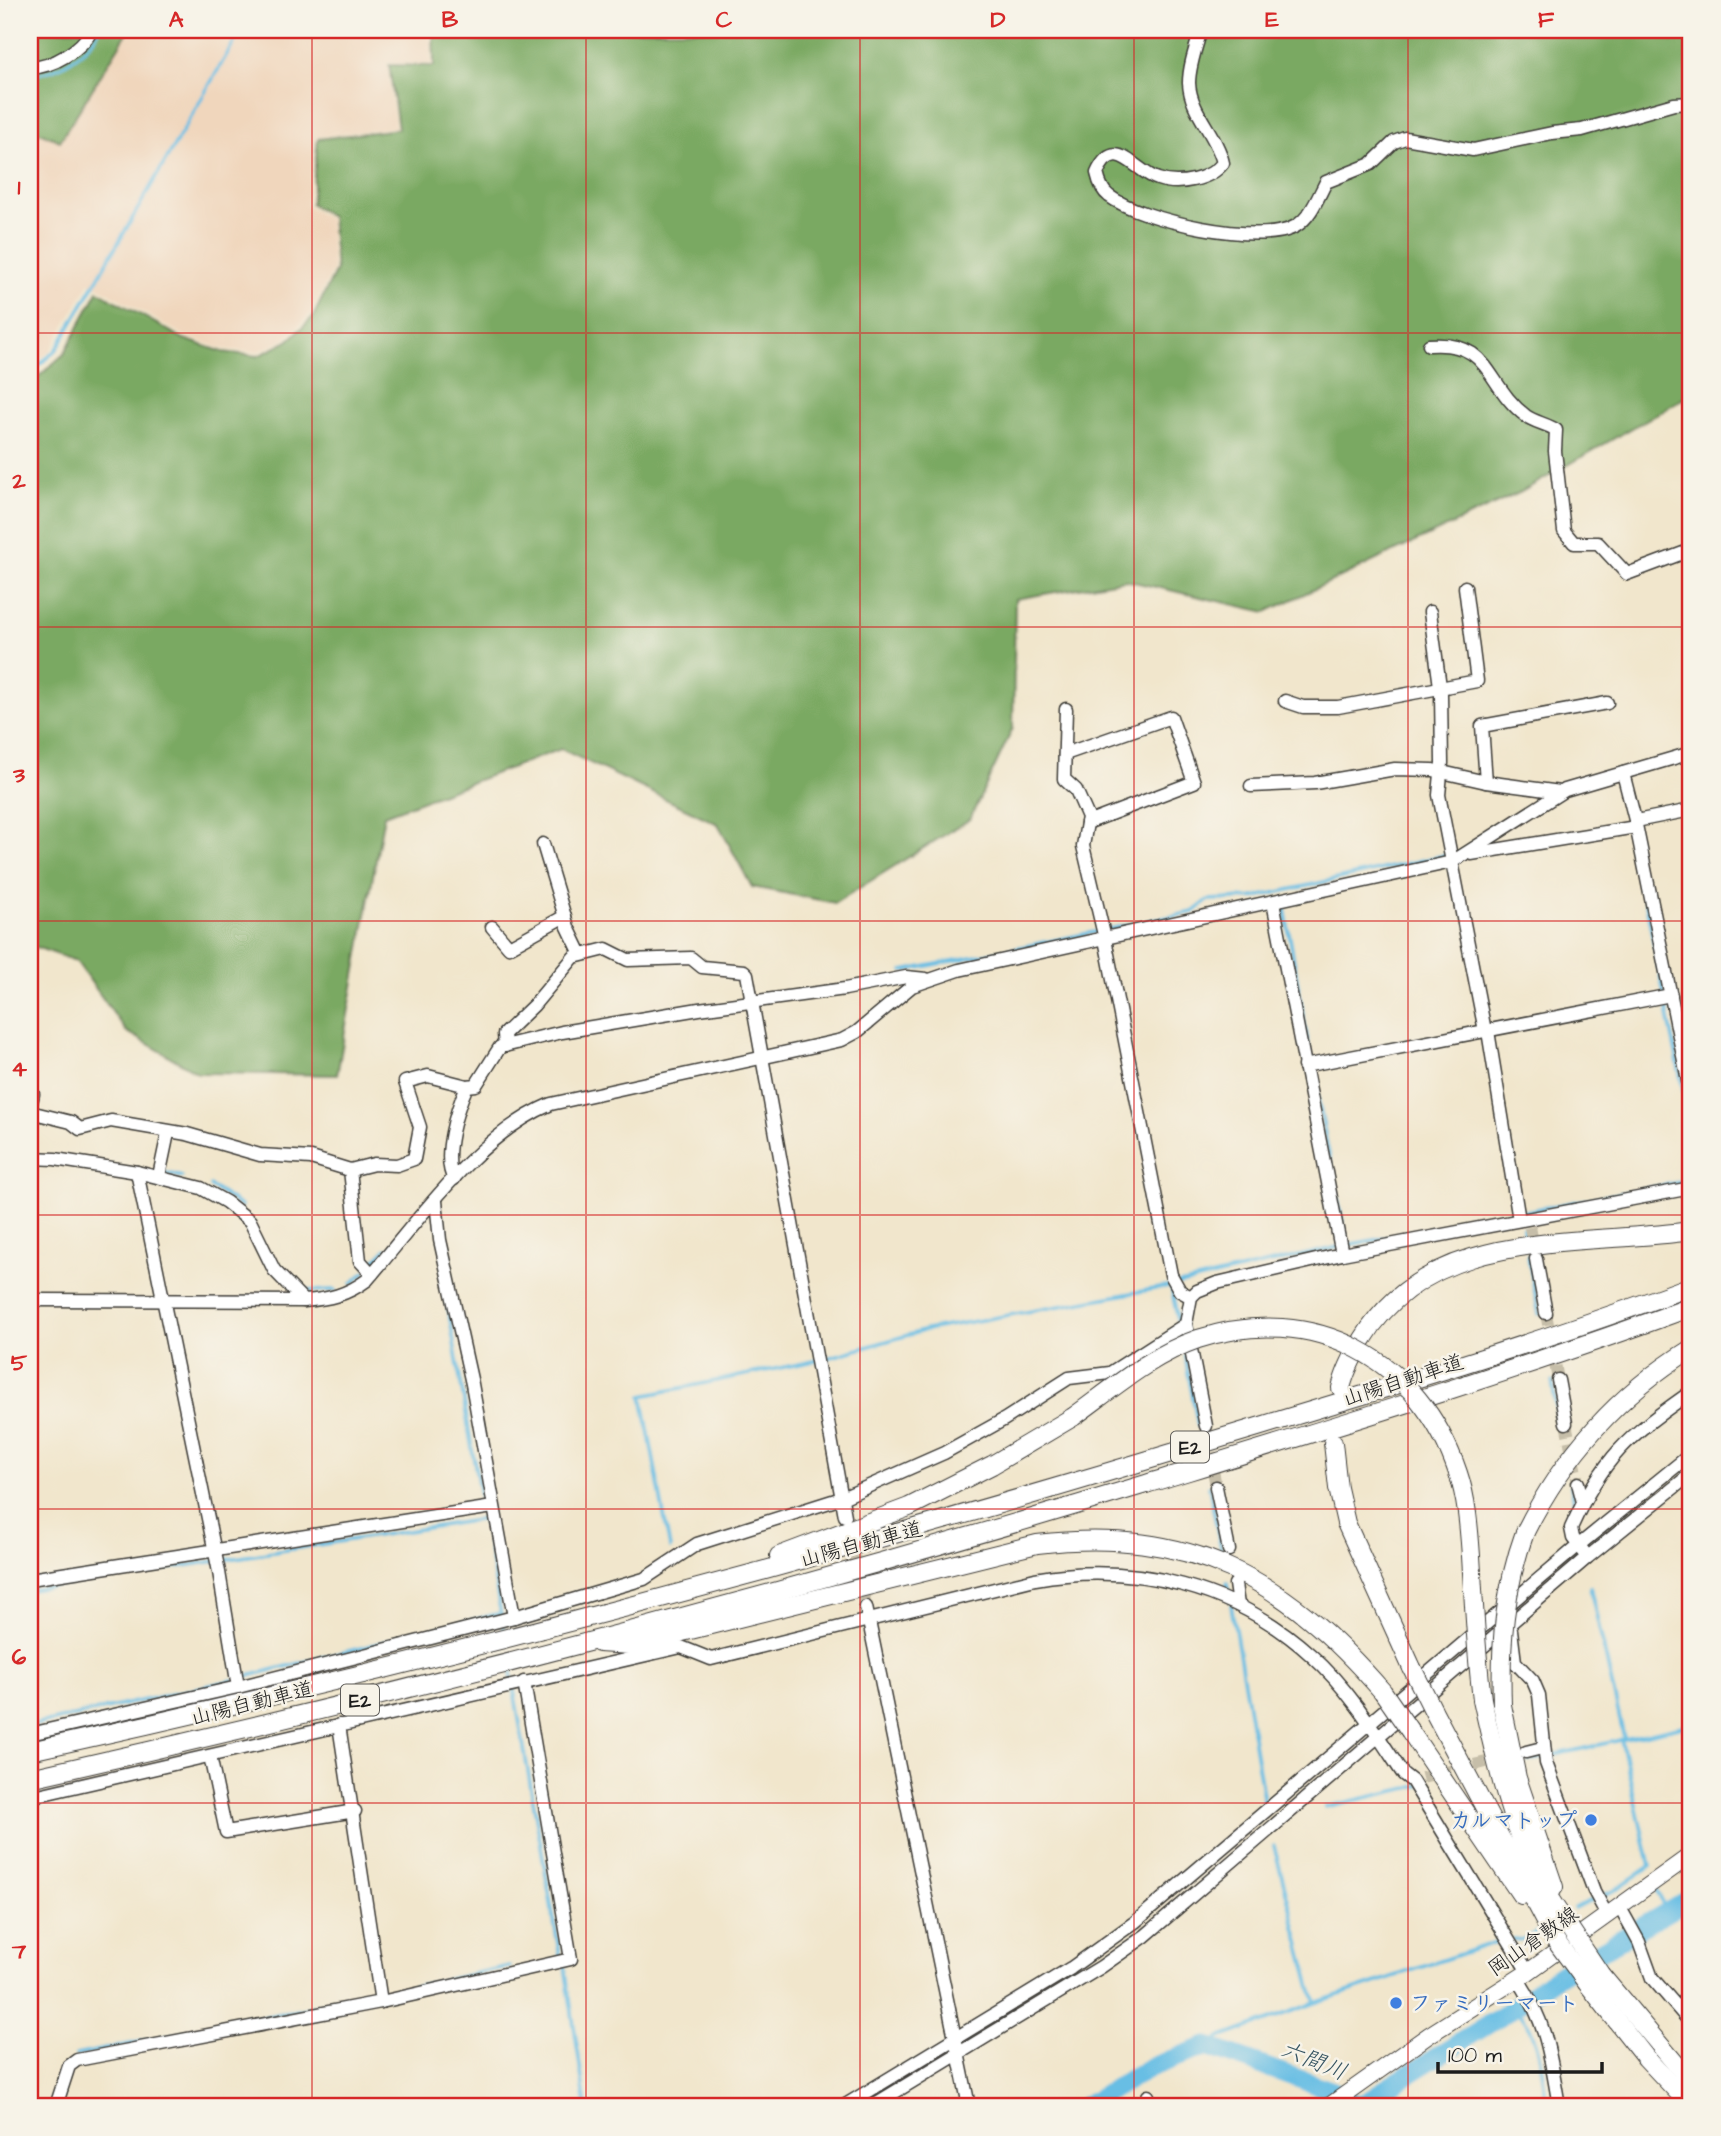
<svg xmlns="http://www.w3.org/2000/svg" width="1721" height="2136" viewBox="0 0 1721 2136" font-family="'Architects Daughter','Klee One',sans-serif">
	<rect width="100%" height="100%" fill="#f7f3e8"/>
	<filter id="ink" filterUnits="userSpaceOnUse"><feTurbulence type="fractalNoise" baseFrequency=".0143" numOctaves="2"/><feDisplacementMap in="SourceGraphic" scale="14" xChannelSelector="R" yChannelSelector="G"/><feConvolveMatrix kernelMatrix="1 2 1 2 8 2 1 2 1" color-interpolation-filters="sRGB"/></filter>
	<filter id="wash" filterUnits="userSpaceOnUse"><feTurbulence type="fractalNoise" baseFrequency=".00686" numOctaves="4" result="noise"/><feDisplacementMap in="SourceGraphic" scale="28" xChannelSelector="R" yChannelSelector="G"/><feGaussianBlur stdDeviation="1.57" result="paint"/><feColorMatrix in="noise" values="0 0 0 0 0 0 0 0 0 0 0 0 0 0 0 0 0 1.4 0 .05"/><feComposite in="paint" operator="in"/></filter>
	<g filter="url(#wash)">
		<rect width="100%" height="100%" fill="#f1e6cc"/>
		<!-- built -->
		<path fill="#f0d6bc" d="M102 30H430L431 64 387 63 395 127 316 137 306 205 329 219 333 270 310 315 284 340 257 352 224 349 185 336 90 282 50 351 30 368V76Z"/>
		<!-- forest -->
		<g fill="#7aa962" stroke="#4b623f" stroke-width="2">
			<path d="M30 30H129L60 141 30 128Z"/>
			<path d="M433 30H1691V394L1521 492 1266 612 1125 580 1015 599 1013 728 970 819 835 903 752 887 718 824 561 749 384 815 337 1075 198 1073 126 1031 76 961 30 945V384L64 354 98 291 184 339 223 352 258 356 288 341 313 317 336 270 331 217 311 204 318 139 398 129 389 65 434 66Z"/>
		</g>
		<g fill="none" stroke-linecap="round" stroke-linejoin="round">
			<!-- stream -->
			<g stroke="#68bee4" stroke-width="3.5">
				<path d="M30 75C59 72 85 56 99 30"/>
				<path d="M30 373 57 349 241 30"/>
				<path d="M1639 869 1691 1129"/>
				<path d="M1284 903 1311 1061"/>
				<path d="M903 971 1193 912 1208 900 1251 898 1446 855"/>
				<path d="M1312 1069 1347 1245"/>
				<path d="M163 1172 182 1177"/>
				<path d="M210 1186 241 1206"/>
				<path d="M1521 1212 1691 1180"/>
				<path d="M1523 1228 1524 1234"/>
				<path d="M1528 1256 1539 1314"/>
				<path d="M369 1266 386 1249"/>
				<path d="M352 1283 365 1272"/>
				<path d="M1171 1286 1178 1322"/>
				<path d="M302 1291 335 1290"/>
				<path d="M446 1296 484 1519"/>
				<path d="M1185 1356 1198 1426"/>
				<path d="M1552 1382 1559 1424"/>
				<path d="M1571 1486 1574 1500"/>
				<path d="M1209 1487 1221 1549"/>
				<path d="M670 1548 642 1396 824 1359 926 1330 1171 1286 1347 1245 1514 1214"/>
				<path d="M1227 1583 1229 1598"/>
				<path d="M1590 1587 1624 1738"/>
				<path d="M30 1590 484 1519 504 1632"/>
				<path d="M1231 1605 1264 1802"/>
				<path d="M510 1667 560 1956 565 1966 586 2106"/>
				<path d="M240 1678 501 1613"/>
				<path d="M30 1726 233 1680"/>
				<path d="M1550 1756 1691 1724"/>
				<path d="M1528 1761 1543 1758"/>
				<path d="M1325 1807 1426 1784"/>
				<path d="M1274 1846 1315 2003"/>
				<path d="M1655 1885 1666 1912"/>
				<path d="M1574 1908 1615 1890 1650 1866 1621 1739"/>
				<path d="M1513 1939 1524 1940 1536 1932"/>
				<path d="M384 1993 510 1966"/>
				<path d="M1514 2007C1542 2034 1541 2070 1547 2106"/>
				<path d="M1207 2046 1222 2037 1315 2003 1505 1939"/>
				<path d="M76 2055 377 1994"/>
				<path d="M52 2100 61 2071"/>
				<path d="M1357 2106H1358"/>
			</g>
			<!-- river -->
			<path stroke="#68bee4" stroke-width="19" d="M1085 2106 1149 2068 1207 2046 1333 2091 1358 2106 1500 2017 1561 1974 1691 1898"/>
		</g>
	</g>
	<g filter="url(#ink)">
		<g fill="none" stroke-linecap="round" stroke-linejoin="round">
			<!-- minor-tunnel -->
			<g stroke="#c6bea9" stroke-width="12" stroke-dasharray="12 6" stroke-linecap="butt">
				<path d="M1530 1227 1535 1252"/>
				<path d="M1546 1313 1558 1380"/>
				<path d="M1566 1423 1578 1483"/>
				<path d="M1207 1435 1216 1487"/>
				<path d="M850 1539 866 1607"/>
				<path d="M1422 1778 1502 1758"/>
			</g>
			<!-- minor casing -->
			<g stroke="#3c3a36" stroke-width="15">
				<g id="minor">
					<path d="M1201 30C1196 47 1189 66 1189 83 1190 112 1217 135 1223 163 1210 180 1178 186 1158 179 1135 172 1115 133 1097 173 1099 182 1102 191 1109 196 1140 220 1262 247 1296 226 1311 217 1318 197 1326 182L1371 164 1394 142 1405 138 1473 150 1552 133 1582 130 1674 104 1691 103"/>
					<path d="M30 68C53 67 81 50 92 30"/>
					<path d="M1429 345C1492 340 1485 385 1526 416 1534 422 1547 424 1556 430L1555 451 1564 531 1574 543H1598L1627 574 1691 550"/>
					<path d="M1430 612 1441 694 1442 763 1439 795 1485 1031"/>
					<path d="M1285 701 1303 707H1338L1477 681 1465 587"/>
					<path d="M1066 709 1064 779 1076 790 1088 817 1083 846 1105 939 1171 1275 1180 1291 1191 1297"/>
					<path d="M1065 754 1171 717 1194 782 1087 823"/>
					<path d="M1623 773 1635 820 1691 1095"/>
					<path d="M1486 782 1482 726 1607 703"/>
					<path d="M1251 786 1315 783 1395 769 1433 770 1486 782 1560 792"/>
					<path d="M1636 821 1691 810"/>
					<path d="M543 844 568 927 581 954"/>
					<path d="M1471 854 1636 827"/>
					<path d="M1273 902 1342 1254"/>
					<path d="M492 927 509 947 565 916"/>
					<path d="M1488 1031 1519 1220"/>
					<path d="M505 1046 504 1034 534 1005 574 957 606 949 628 960 691 958 702 967 744 971 747 974 845 1516"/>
					<path d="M1304 1066 1671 995"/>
					<path d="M30 1093 33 1094 30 1108"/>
					<path d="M30 1112 71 1122 80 1129 111 1121 187 1134 260 1155 311 1158 350 1170 374 1164 397 1165 414 1159 420 1127 405 1082 428 1076 467 1086"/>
					<path d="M30 1158 55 1159 137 1172 201 1188 226 1202 250 1221 274 1270 304 1301"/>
					<path d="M350 1170 360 1261 372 1274"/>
					<path d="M137 1172 219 1572 238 1687"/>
					<path d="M159 1176 168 1133"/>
					<path d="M454 1179C441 1158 457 1108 467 1086L476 1085 500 1047 562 1032 699 1009 845 989 906 977 926 979"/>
					<path d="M436 1201 440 1240 472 1384 514 1617"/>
					<path d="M1536 1259 1546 1313"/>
					<path d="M30 1300 304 1301C329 1299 347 1295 367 1280 419 1220 477 1135 551 1104L842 1040 857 1032 912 986 959 970 1452 862 1565 790 1691 753"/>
					<path d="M1186 1324 1206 1426"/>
					<path d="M1558 1380 1566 1423"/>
					<path d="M1578 1483 1583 1502"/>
					<path d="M1216 1487 1229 1550"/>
					<path d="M1584 1552 1573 1538 1571 1528C1603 1457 1628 1436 1691 1392"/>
					<path d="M30 1579 493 1507"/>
					<path d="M1235 1584 1238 1605"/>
					<path d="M866 1607 969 2106"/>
					<path d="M1511 1630 1515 1662 1533 1681 1539 1695 1546 1763 1594 1891 1607 1915"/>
					<path d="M339 1725 381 2002"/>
					<path d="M30 1734 238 1687 514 1617 644 1579 697 1544 842 1498 944 1453 1005 1419 1069 1378 1110 1373 1186 1324 1191 1297 1197 1291 1217 1283 1342 1254 1691 1188"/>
					<path d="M1526 1752 1542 1748"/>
					<path d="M210 1756 226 1832 355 1811"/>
					<path d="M30 1797 681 1647 711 1659 1035 1579C1135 1561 1237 1587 1312 1656 1349 1689 1376 1733 1403 1774L1412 1781 1528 1972"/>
					<path d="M1619 1906 1639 1942 1652 1978 1691 2023"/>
					<path d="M1518 1979C1547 2024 1550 2054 1559 2106"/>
					<path d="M1148 2096 1152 2106"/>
					<path d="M56 2106 69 2066 77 2060 381 2002 571 1959 524 1682"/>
					<path d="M844 2106 1071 1968 1135 1922 1579 1545 1691 1454"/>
					<path d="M872 2106 1101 1967 1145 1936 1588 1557 1691 1474"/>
				</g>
			</g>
			<!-- major casing -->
			<g stroke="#3c3a36" stroke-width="18">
				<path id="major" d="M1329 2106 1429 2035 1528 1972 1691 1855"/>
			</g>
			<!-- highway casing -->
			<g stroke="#3c3a36" stroke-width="20">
				<g id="highway">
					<path d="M1341 1388C1345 1371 1354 1354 1363 1339 1431 1226 1578 1247 1691 1231"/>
					<path d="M1333 1443 1338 1488 1346 1523 1412 1668"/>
					<path d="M1525 1532C1563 1456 1618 1394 1691 1349"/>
					<path d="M779 1556 909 1507 992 1465 1073 1417"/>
					<path d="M599 1643 630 1645 1037 1544C1191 1526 1284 1578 1383 1692"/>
					<path d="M1482 1699C1499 1777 1518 1860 1567 1924"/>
					<path d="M1502 1705 1517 1778 1554 1887"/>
					<path d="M1433 1710 1553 1937"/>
					<path d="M1410 1731 1521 1895"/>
					<path d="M30 1751C419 1666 806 1564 1188 1448 1356 1397 1526 1348 1691 1286"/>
					<path d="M30 1778C405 1694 778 1596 1146 1484 1329 1428 1512 1373 1691 1307"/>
					<path d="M1601 1975 1691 2082"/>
					<path d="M1587 1983 1646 2058 1691 2106"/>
				</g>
			</g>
			<!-- minor -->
			<use href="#minor" stroke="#fff" stroke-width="12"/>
			<!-- major -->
			<use href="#major" stroke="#fff" stroke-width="16"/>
			<!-- highway -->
			<use href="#highway" stroke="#fff" stroke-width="18"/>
			<!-- highway-bridge casing -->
			<g stroke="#3c3a36" stroke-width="20" stroke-linecap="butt">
				<g id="highway-bridge">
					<path d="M1073 1417C1112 1389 1151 1355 1198 1339 1314 1301 1420 1359 1458 1473 1467 1499 1469 1529 1471 1556 1474 1604 1476 1652 1482 1699"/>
					<path d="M1412 1668 1433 1710"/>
					<path d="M1383 1692 1410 1731"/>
					<path d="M1502 1705C1500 1645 1504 1590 1525 1532"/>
					<path d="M1567 1924 1601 1975"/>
					<path d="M1553 1937 1587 1983"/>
				</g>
			</g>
			<!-- highway-bridge -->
			<use href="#highway-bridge" stroke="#fff" stroke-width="18"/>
		</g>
	</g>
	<!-- grid -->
	<path fill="none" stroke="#d62828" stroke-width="2" stroke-opacity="0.55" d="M312 30V2106M586 30V2106M860 30V2106M1134 30V2106M1408 30V2106M30 333H1691M30 627H1691M30 921H1691M30 1215H1691M30 1509H1691M30 1803H1691"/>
	<!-- markers -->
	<g fill="#3f7fe0" stroke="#f7f3e8" stroke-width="2.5">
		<circle cx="1591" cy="1820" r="7"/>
		<circle cx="1396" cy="2003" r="7"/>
	</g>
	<g text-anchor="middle" stroke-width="5" stroke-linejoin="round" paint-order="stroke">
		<!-- shield labels -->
		<g fill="#f7f3e8" stroke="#5e5c59" stroke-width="2">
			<rect x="1171" y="1431.5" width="38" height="31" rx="5"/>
			<rect x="341" y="1684.5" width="38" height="31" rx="5"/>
		</g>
		<g font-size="19" font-weight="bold" fill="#1c1c1c">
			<text x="1190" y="1454">E2</text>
			<text x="360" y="1707">E2</text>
		</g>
		<!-- street labels -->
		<g font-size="21" fill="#1c1c1c" stroke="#f7f3e8">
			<text transform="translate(1403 1380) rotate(-18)" y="7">山陽自動車道</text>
			<text transform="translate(861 1544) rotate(-15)" y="7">山陽自動車道</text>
			<text transform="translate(252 1703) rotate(-14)" y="7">山陽自動車道</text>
			<text transform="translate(1533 1941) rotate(-35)" y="7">岡山倉敷線</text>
		</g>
		<!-- shop labels -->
		<g font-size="21" font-weight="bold" fill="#366cbe" stroke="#f7f3e8" text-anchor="end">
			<text x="1577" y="1827">カルマトップ</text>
			<text x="1410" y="2010" text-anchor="start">ファミリーマート</text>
		</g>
		<!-- water labels -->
		<g font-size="23" font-style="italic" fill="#375562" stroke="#f7f3e8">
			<text transform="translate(1314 2060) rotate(22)" y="8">六間川</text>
		</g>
	</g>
	<!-- margin -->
	<rect width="1721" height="2136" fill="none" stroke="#f7f3e8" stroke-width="77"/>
	<!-- scale -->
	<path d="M1438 2062v10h164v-10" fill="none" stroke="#1c1c1c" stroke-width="3.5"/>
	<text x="1448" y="2062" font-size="21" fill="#1c1c1c" stroke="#f7f3e8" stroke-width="5" paint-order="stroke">100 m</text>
	<rect x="38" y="38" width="1644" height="2060" fill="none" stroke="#d62828" stroke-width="2.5"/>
	<g font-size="23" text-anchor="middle" font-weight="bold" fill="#d62828">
		<text x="176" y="27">A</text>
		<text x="450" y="27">B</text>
		<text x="724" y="27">C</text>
		<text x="998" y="27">D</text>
		<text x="1272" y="27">E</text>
		<text x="1546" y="27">F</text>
		<text x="19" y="194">1</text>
		<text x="19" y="488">2</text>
		<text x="19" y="782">3</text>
		<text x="19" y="1076">4</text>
		<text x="19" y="1370">5</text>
		<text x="19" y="1664">6</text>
		<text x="19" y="1958">7</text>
	</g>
</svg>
